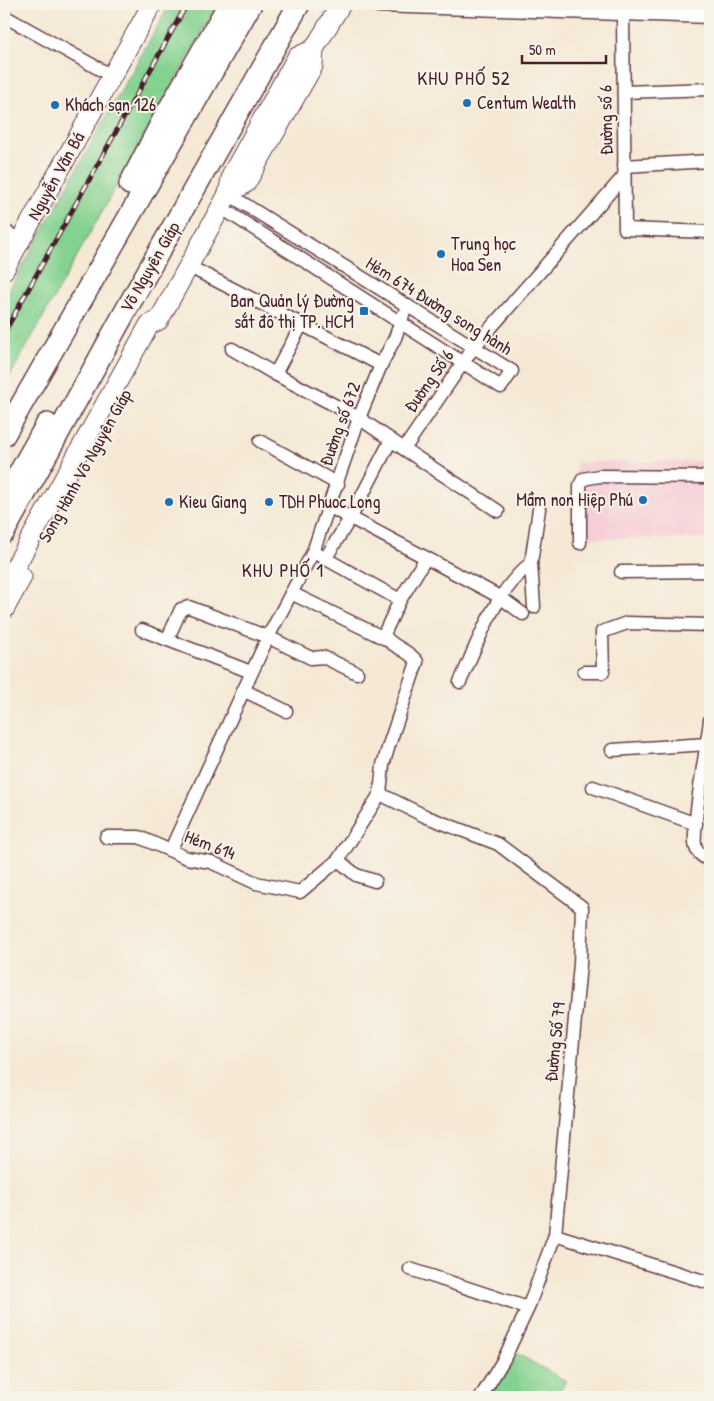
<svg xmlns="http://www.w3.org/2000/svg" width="714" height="1401" viewBox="0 0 714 1401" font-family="'Patrick Hand',sans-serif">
	<rect width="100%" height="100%" fill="#f7f3e8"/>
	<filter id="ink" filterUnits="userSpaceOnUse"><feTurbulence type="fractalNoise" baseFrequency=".02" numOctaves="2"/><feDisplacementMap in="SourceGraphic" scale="10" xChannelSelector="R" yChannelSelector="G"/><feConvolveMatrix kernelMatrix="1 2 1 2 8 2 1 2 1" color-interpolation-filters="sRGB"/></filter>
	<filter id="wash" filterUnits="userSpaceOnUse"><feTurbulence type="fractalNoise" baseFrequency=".0096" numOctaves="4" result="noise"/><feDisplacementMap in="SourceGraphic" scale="20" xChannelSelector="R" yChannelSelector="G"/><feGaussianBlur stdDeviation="1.12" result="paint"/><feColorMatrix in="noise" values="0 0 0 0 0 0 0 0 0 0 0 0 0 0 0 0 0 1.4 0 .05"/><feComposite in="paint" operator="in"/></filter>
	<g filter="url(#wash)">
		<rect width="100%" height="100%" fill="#f5e9d5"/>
		<!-- built -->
		<path fill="#f6cfd7" d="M710 461V539L575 538 576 462Z"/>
		<!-- green -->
		<g fill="#84d290" stroke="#67785e">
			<path d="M170 4H218L4 387V299Z"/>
			<path d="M512 1351 566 1381 556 1397H486Z"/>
		</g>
	</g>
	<g filter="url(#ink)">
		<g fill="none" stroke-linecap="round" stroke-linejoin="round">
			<!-- minor casing -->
			<g stroke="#643d44" stroke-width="15">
				<g id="minor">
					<path d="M623 14 625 229 710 232"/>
					<path d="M4 16 112 76"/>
					<path d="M624 92 710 89"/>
					<path d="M624 166 710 161"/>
					<path d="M220 207 501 387 512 371 228 194"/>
					<path d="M4 231 21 240"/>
					<path d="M188 266 381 365"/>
					<path d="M302 324 275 374 359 418 391 440"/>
					<path d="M232 349 275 374"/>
					<path d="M260 441 338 484"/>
					<path d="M404 449 498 511"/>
					<path d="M330 507 500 597 523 614"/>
					<path d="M580 543V485L583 479 599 476 710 477"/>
					<path d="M319 555 400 600"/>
					<path d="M325 559 351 517 391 440 404 449 473 348 624 176"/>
					<path d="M531 563 534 607"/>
					<path d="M621 572 710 571"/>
					<path d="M291 593 386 639"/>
					<path d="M142 630 251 672"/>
					<path d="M168 638 181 609 189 607 268 637 311 658 323 657 357 673"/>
					<path d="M584 672H603L602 632 627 623 710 625"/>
					<path d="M460 682C479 640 494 593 531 563L539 509"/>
					<path d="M243 690 286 711"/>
					<path d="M710 720C708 741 690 835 696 848 698 854 705 858 710 861"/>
					<path d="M612 750 708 744"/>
					<path d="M593 787 696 824"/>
					<path d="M380 794 427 817 498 844 582 907 580 964 555 1235 528 1308 504 1359 481 1397"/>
					<path d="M106 837H139L187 858 211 862 256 883 300 892 338 860 380 794 383 765 389 745 417 662C409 649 389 647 384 634L400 600 426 558"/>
					<path d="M171 849 268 637 313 552 359 418 381 365 395 338 403 315"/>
					<path d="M338 860 356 875 375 881"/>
					<path d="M555 1235 710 1283"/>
					<path d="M410 1269 528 1308"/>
				</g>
			</g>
			<!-- tertiary casing -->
			<g stroke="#643d44" stroke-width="19">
				<path id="tertiary" d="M379 4 710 15"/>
			</g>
			<!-- secondary casing -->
			<g stroke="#643d44" stroke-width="21">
				<g id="secondary">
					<path d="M228 194 246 183 313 66 314 49 341 4"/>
					<path d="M4 270 152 4"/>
					<path d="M4 587 149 325 159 320 228 194 232 174 297 57 314 49"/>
					<path d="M4 610 22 577"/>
				</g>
			</g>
			<!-- trunk casing -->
			<g stroke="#643d44" stroke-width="24">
				<g id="trunk">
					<path d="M130 184 164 118 229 4"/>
					<path d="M4 435 251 4"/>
					<path d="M4 500 47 424"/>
					<path d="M4 532 131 301 299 4"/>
				</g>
			</g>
			<!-- minor -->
			<use href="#minor" stroke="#fff" stroke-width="12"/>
			<!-- tertiary -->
			<use href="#tertiary" stroke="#fff" stroke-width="16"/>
			<!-- secondary -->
			<use href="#secondary" stroke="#fff" stroke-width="19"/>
			<!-- trunk -->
			<use href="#trunk" stroke="#fff" stroke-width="21"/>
			<!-- rail casing -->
			<g stroke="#4a1f2b" stroke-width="5">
				<path id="rail" d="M4 333 187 4"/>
			</g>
			<!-- rail -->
			<use href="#rail" stroke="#f7f3e8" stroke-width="3" stroke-dasharray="9" stroke-linecap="butt"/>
		</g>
	</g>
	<!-- markers -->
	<g fill="#1f6fb2" stroke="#f7f3e8" stroke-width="2">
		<circle cx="467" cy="103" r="5"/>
		<circle cx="55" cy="105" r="5"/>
		<circle cx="441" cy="254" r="5"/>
		<rect x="359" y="306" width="10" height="10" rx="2.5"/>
		<circle cx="643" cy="500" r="5"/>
		<circle cx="169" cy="502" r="5"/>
		<circle cx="269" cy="502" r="5"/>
	</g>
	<g text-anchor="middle" stroke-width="4" stroke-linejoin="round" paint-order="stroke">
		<!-- poi labels -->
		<g font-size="18" fill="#4a1f2b" stroke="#f7f3e8" text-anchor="start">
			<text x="477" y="109">Centum Wealth</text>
			<text x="65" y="111">Khách sạn 126</text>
			<text x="451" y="250">Trung học<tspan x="451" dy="21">Hoa Sen</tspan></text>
			<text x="354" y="307" text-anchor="end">Ban Quản lý Đường<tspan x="354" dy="21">sắt đô thị TP. HCM</tspan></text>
			<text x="633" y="506" text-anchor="end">Mầm non Hiệp Phú</text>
			<text x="179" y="508">Kieu Giang</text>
			<text x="279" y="508">TDH Phuoc Long</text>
		</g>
		<!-- street labels -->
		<g font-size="18" fill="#4a1f2b" stroke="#f7f3e8">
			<text transform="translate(606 120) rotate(-91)" y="6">Đường số 6</text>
			<text transform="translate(56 176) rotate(-61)" y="6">Nguyễn Văn Bá</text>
			<text transform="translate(150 267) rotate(-60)" y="6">Võ Nguyên Giáp</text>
			<text transform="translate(439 306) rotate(32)" y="6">Hẻm 674 Đường song hành</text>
			<text transform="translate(429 381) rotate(-55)" y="6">Đường Số 6</text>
			<text transform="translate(340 424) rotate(-70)" y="6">Đường số 672</text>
			<text transform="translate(85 466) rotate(-61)" y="6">Song Hành Võ Nguyên Giáp</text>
			<text transform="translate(210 845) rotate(21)" y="6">Hẻm 614</text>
			<text transform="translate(555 1042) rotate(-84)" y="6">Đường Số 79</text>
		</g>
		<!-- neighbourhood labels -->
		<g font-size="19" letter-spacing="1" fill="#4a1f2b" stroke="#f7f3e8">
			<text x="464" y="85">KHU PHỐ 52</text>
			<text x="283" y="577">KHU PHỐ 1</text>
		</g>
	</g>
	<!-- margin -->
	<rect width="714" height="1401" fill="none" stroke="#f7f3e8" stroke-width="20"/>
	<!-- scale -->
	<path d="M522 55v8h84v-8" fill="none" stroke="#4a1f2b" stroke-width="2.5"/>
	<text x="529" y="55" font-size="15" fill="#4a1f2b" stroke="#f7f3e8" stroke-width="4" paint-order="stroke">50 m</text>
</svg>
